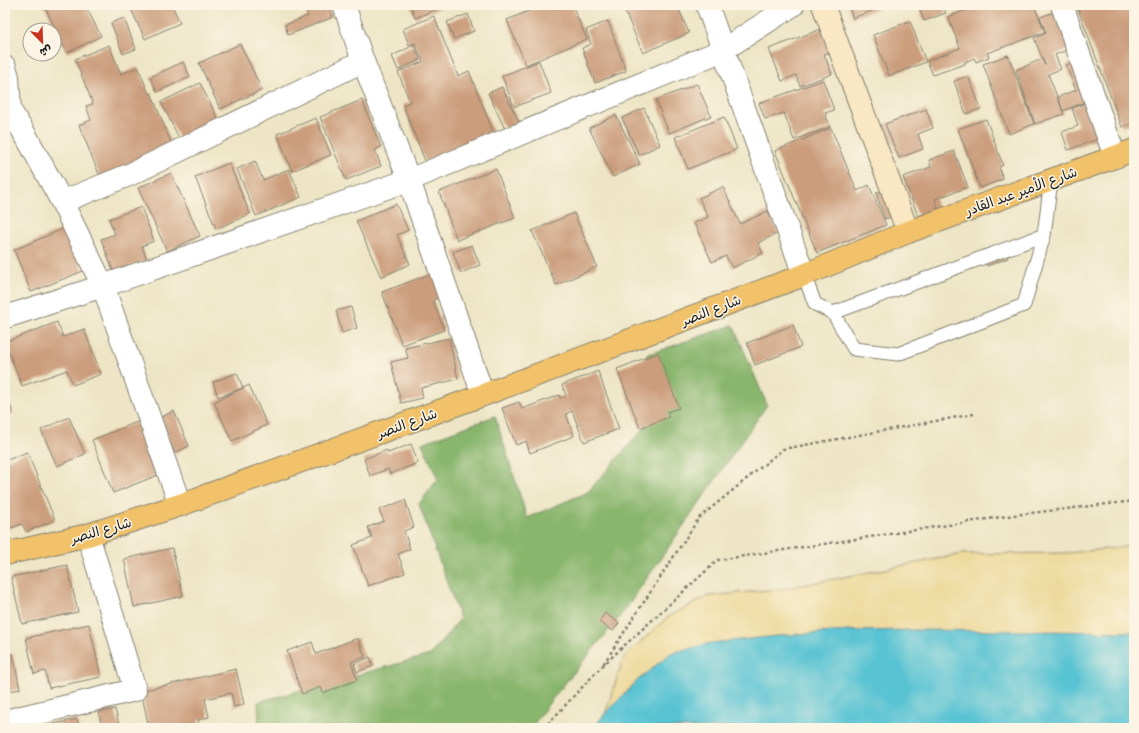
<svg xmlns="http://www.w3.org/2000/svg" width="1139" height="733" viewBox="0 0 1139 733" font-family="'Patrick Hand','Playpen Sans Arabic',sans-serif">
	<rect width="100%" height="100%" fill="#fcf5e5"/>
	<filter id="ink" filterUnits="userSpaceOnUse"><feTurbulence type="fractalNoise" baseFrequency=".025" numOctaves="2"/><feDisplacementMap in="SourceGraphic" scale="8" xChannelSelector="R" yChannelSelector="G"/><feConvolveMatrix kernelMatrix="1 2 1 2 8 2 1 2 1" color-interpolation-filters="sRGB"/></filter>
	<filter id="wash" filterUnits="userSpaceOnUse"><feTurbulence type="fractalNoise" baseFrequency=".012" numOctaves="4" result="noise"/><feDisplacementMap in="SourceGraphic" scale="16" xChannelSelector="R" yChannelSelector="G"/><feGaussianBlur stdDeviation="0.9" result="paint"/><feColorMatrix in="noise" values="0 0 0 0 0 0 0 0 0 0 0 0 0 0 0 0 0 1.4 0 .05"/><feComposite in="paint" operator="in"/></filter>
	<g filter="url(#wash)">
		<rect width="100%" height="100%" fill="#ede5c5"/>
		<!-- forest -->
		<path fill="#89b66d" stroke="#526944" d="M733 325 767 405 625 610 549 703 531 728H259L258 702 430 655 460 619 419 504 438 479 422 443 495 416 527 518 588 492 665 404 646 355Z"/>
		<!-- sand -->
		<path fill="#eeda9e" stroke="#857b5d" d="M1134 546V632L851 631 786 635 605 714 624 657 669 616 709 596 788 588 962 554 1067 553Z"/>
		<!-- water -->
		<path fill="#58c3d3" stroke="#3a7078" d="M915 630 1134 632V728H593L605 714 639 679 671 653 711 643 786 635 851 631Z"/>
		<g id="blocks">
			<!-- building -->
			<g fill="#cb9d7b">
				<path d="M44 5H85L101 36 67 53Z"/>
				<path d="M129 5H172L180 23 145 39Z"/>
				<path d="M316 5H328L333 17 288 35 285 25 308 16 305 9Z"/>
				<path d="M410 5H445V6L415 18Z"/>
				<path d="M543 5H572L587 39 526 65 507 20Z"/>
				<path d="M622 5H677L689 33 643 53Z"/>
				<path d="M848 5H888L853 18Z"/>
				<path d="M927 5H943L946 13 924 21 919 8Z"/>
				<path d="M979 5H1034L1045 32 987 53 989 57 976 62 974 58 965 62V64L933 75 927 61 960 48 948 17Z"/>
				<path d="M1080 5H1134V123L1122 127 1077 6Z"/>
				<path d="M1057 11 1071 48 1055 55 1061 69 1048 74 1064 114 1035 124 1016 70 1042 59 1045 65 1034 38 1046 33 1040 17Z"/>
				<path d="M468 14 474 31 454 39 447 22Z"/>
				<path d="M434 16 458 76 469 71 494 134 425 161 403 105 410 102 398 72 423 62 415 43 409 45 403 29Z"/>
				<path d="M124 18 136 49 123 54 111 23Z"/>
				<path d="M608 21 626 71 595 83 582 48 591 44 586 30Z"/>
				<path d="M910 21 926 62 889 76 873 35Z"/>
				<path d="M826 27 835 51 824 54 832 74 800 86 796 75 782 81 769 49Z"/>
				<path d="M240 44 262 90 220 109 199 63Z"/>
				<path d="M109 45 121 74 138 67 149 94 151 93 174 150 101 179 79 125 91 120 86 106 93 104 75 59Z"/>
				<path d="M414 45 420 60 398 70 392 56Z"/>
				<path d="M1008 55 1034 124 1009 134 983 64Z"/>
				<path d="M539 61 551 93 514 107 502 76Z"/>
				<path d="M183 62 190 77 157 92 150 77Z"/>
				<path d="M1075 62 1090 100 1063 111 1058 97 1076 90 1066 65Z"/>
				<path d="M968 76 981 109 966 114 954 81Z"/>
				<path d="M823 80 834 110 825 113 830 127 794 140 784 113 765 119 759 103Z"/>
				<path d="M200 83 220 123 181 142 161 102Z"/>
				<path d="M697 84 711 116 669 133 656 100Z"/>
				<path d="M502 87 519 122 505 129 488 93Z"/>
				<path d="M362 100 381 147 375 150 381 166 346 180 320 117Z"/>
				<path d="M1090 101 1103 137 1068 150 1062 132 1078 126 1072 108Z"/>
				<path d="M644 108 660 145 639 155 622 118Z"/>
				<path d="M926 109 933 128 918 134 923 149 899 158 885 124Z"/>
				<path d="M616 115 640 164 613 177 589 128Z"/>
				<path d="M724 117 737 149 688 169 675 137Z"/>
				<path d="M316 118 331 155 292 171 277 134Z"/>
				<path d="M986 119 1003 165 999 167 1003 179 980 188 958 129Z"/>
				<path d="M831 128 857 191 869 185 886 225 817 253 775 151Z"/>
				<path d="M954 151 968 187 935 199 938 209 918 216 903 177 931 167 929 160Z"/>
				<path d="M255 161 263 180 289 169 301 197 256 216 237 169Z"/>
				<path d="M229 163 250 214 216 229 195 177Z"/>
				<path d="M496 169 515 218 457 240 439 192Z"/>
				<path d="M171 173 200 236 167 251 138 188Z"/>
				<path d="M723 187 740 224 768 211 778 233 758 243 763 253 732 268 726 256 712 262 694 223 708 217 699 198Z"/>
				<path d="M886 190 895 216 885 219 876 193Z"/>
				<path d="M396 204 408 230 397 235 410 264 381 277 356 221Z"/>
				<path d="M141 207 154 241 142 246 147 260 114 273 101 239 115 234 109 219Z"/>
				<path d="M574 213 597 267 556 285 532 231Z"/>
				<path d="M65 228 83 271 31 292 14 250Z"/>
				<path d="M472 245 480 265 461 273 453 252Z"/>
				<path d="M1003 245 1008 258 987 266 982 254Z"/>
				<path d="M438 271 447 295 433 300 444 330 402 345 382 292Z"/>
				<path d="M351 307 357 328 342 333 336 311Z"/>
				<path d="M57 322 63 337 84 329 101 374 73 385 67 370 22 386 5 342Z"/>
				<path d="M793 325 801 347 755 365 747 343Z"/>
				<path d="M449 338 458 379 421 388 423 398 401 403 391 362 408 358 405 348Z"/>
				<path d="M658 353 679 408 667 412 669 417 640 428 617 369Z"/>
				<path d="M598 371 619 429 584 442 572 411 566 414 574 436 530 453 526 441 516 445 502 408 519 402 522 409 559 395 560 398 566 396 562 385Z"/>
				<path d="M237 373 243 388 218 397 213 382Z"/>
				<path d="M249 385 267 425 232 441 214 402Z"/>
				<path d="M5 393 13 413 5 416Z"/>
				<path d="M174 411 189 446 175 453 159 418Z"/>
				<path d="M69 417 85 454 57 466 41 430Z"/>
				<path d="M142 420 163 473 113 493 92 440Z"/>
				<path d="M411 444 418 463 390 474 388 469 370 476 364 459 387 450 388 453Z"/>
				<path d="M27 452 55 520 26 532 22 524 8 529 5 521V461Z"/>
				<path d="M405 500 414 527 404 531 410 549 398 554 405 573 368 586 353 545 372 538 368 527 384 521 379 510Z"/>
				<path d="M172 548 183 596 134 607 124 559Z"/>
				<path d="M67 565 78 612 22 624 11 577Z"/>
				<path d="M605 613 619 623 613 631 599 622Z"/>
				<path d="M89 624 101 677 49 688 45 671 34 674 26 638Z"/>
				<path d="M358 638 365 657 351 662 357 680 323 693 321 687 302 694 287 651 312 642 316 654Z"/>
				<path d="M13 654 20 689 5 692V656Z"/>
				<path d="M370 657 373 666 357 672 354 664Z"/>
				<path d="M236 669 244 704 234 707 231 693 205 699 209 717 198 720 200 728H149L141 691Z"/>
				<path d="M115 709 120 728H102L99 712Z"/>
				<path d="M77 719 79 728H39V727Z"/>
			</g>
		</g>
	</g>
	<g filter="url(#ink)">
		<use href="#blocks" fill-opacity="0" stroke="#848070" stroke-width="1"/>
		<g fill="none" stroke-linecap="round" stroke-linejoin="round">
			<!-- lane casing -->
			<g stroke="#848070" stroke-width="15">
				<g id="lane">
					<path d="M804 275 815 304 833 313 1044 235 1051 180"/>
					<path d="M833 313 854 349 898 354 1024 305 1044 235"/>
				</g>
			</g>
			<!-- street casing -->
			<g stroke="#848070" stroke-width="24">
				<g id="street">
					<path d="M344 5 363 61 409 180 483 395"/>
					<path d="M707 5 804 275"/>
					<path d="M1062 5 1115 157"/>
					<path d="M5 67 8 77 10 110 26 136 62 202 103 286 180 505"/>
					<path d="M62 202 131 174 363 61"/>
					<path d="M5 317 103 286 409 180 723 50 793 5"/>
					<path d="M5 721 135 690 88 535"/>
				</g>
			</g>
			<!-- secondary casing -->
			<g stroke="#848070" stroke-width="24">
				<path id="secondary" d="M823 5 908 232"/>
			</g>
			<!-- primary casing -->
			<g stroke="#848070" stroke-width="24">
				<path id="primary" d="M5 554 88 535 180 505 483 395 804 275 908 232 1134 150"/>
			</g>
			<!-- path -->
			<g stroke="#848070" stroke-width="2.5" stroke-dasharray="3 3" stroke-linecap="butt">
				<path d="M974 414 783 449 699 518 602 666 718 560 1014 515 1134 501"/>
				<path d="M544 728 602 666"/>
			</g>
			<!-- lane -->
			<use href="#lane" stroke="#fff" stroke-width="13"/>
			<!-- street -->
			<use href="#street" stroke="#fff" stroke-width="22"/>
			<!-- secondary -->
			<use href="#secondary" stroke="#fae7c3" stroke-width="22"/>
			<!-- primary -->
			<use href="#primary" stroke="#f2c26a" stroke-width="22"/>
		</g>
	</g>
	<g text-anchor="middle" stroke-width="3" stroke-linejoin="round" paint-order="stroke">
		<!-- street labels -->
		<g font-size="14" fill="#1c1c1c" stroke="#fcf5e5">
			<text transform="translate(1021 191) rotate(-20)" y="5">شارع الأمير عبد القادر</text>
			<text transform="translate(711 310) rotate(-21)" y="5">شارع النصر</text>
			<text transform="translate(407 423) rotate(-20)" y="5">شارع النصر</text>
			<text transform="translate(101 530) rotate(-16)" y="5">شارع النصر</text>
		</g>
	</g>
	<!-- margin -->
	<rect width="1139" height="733" fill="none" stroke="#fcf5e5" stroke-width="20"/>
	<!-- north arrow -->
	<g transform="translate(42 42) rotate(157)"><circle r="19" fill="#fcf5e5" stroke="#a29e95"/>
	<path d="M0-3L7 15L0 10L-7 15Z" fill="#c8321e"/>
	<text y="-6" font-size="11" font-weight="bold" text-anchor="middle" fill="#1c1c1c">ش</text>
	</g>
</svg>
